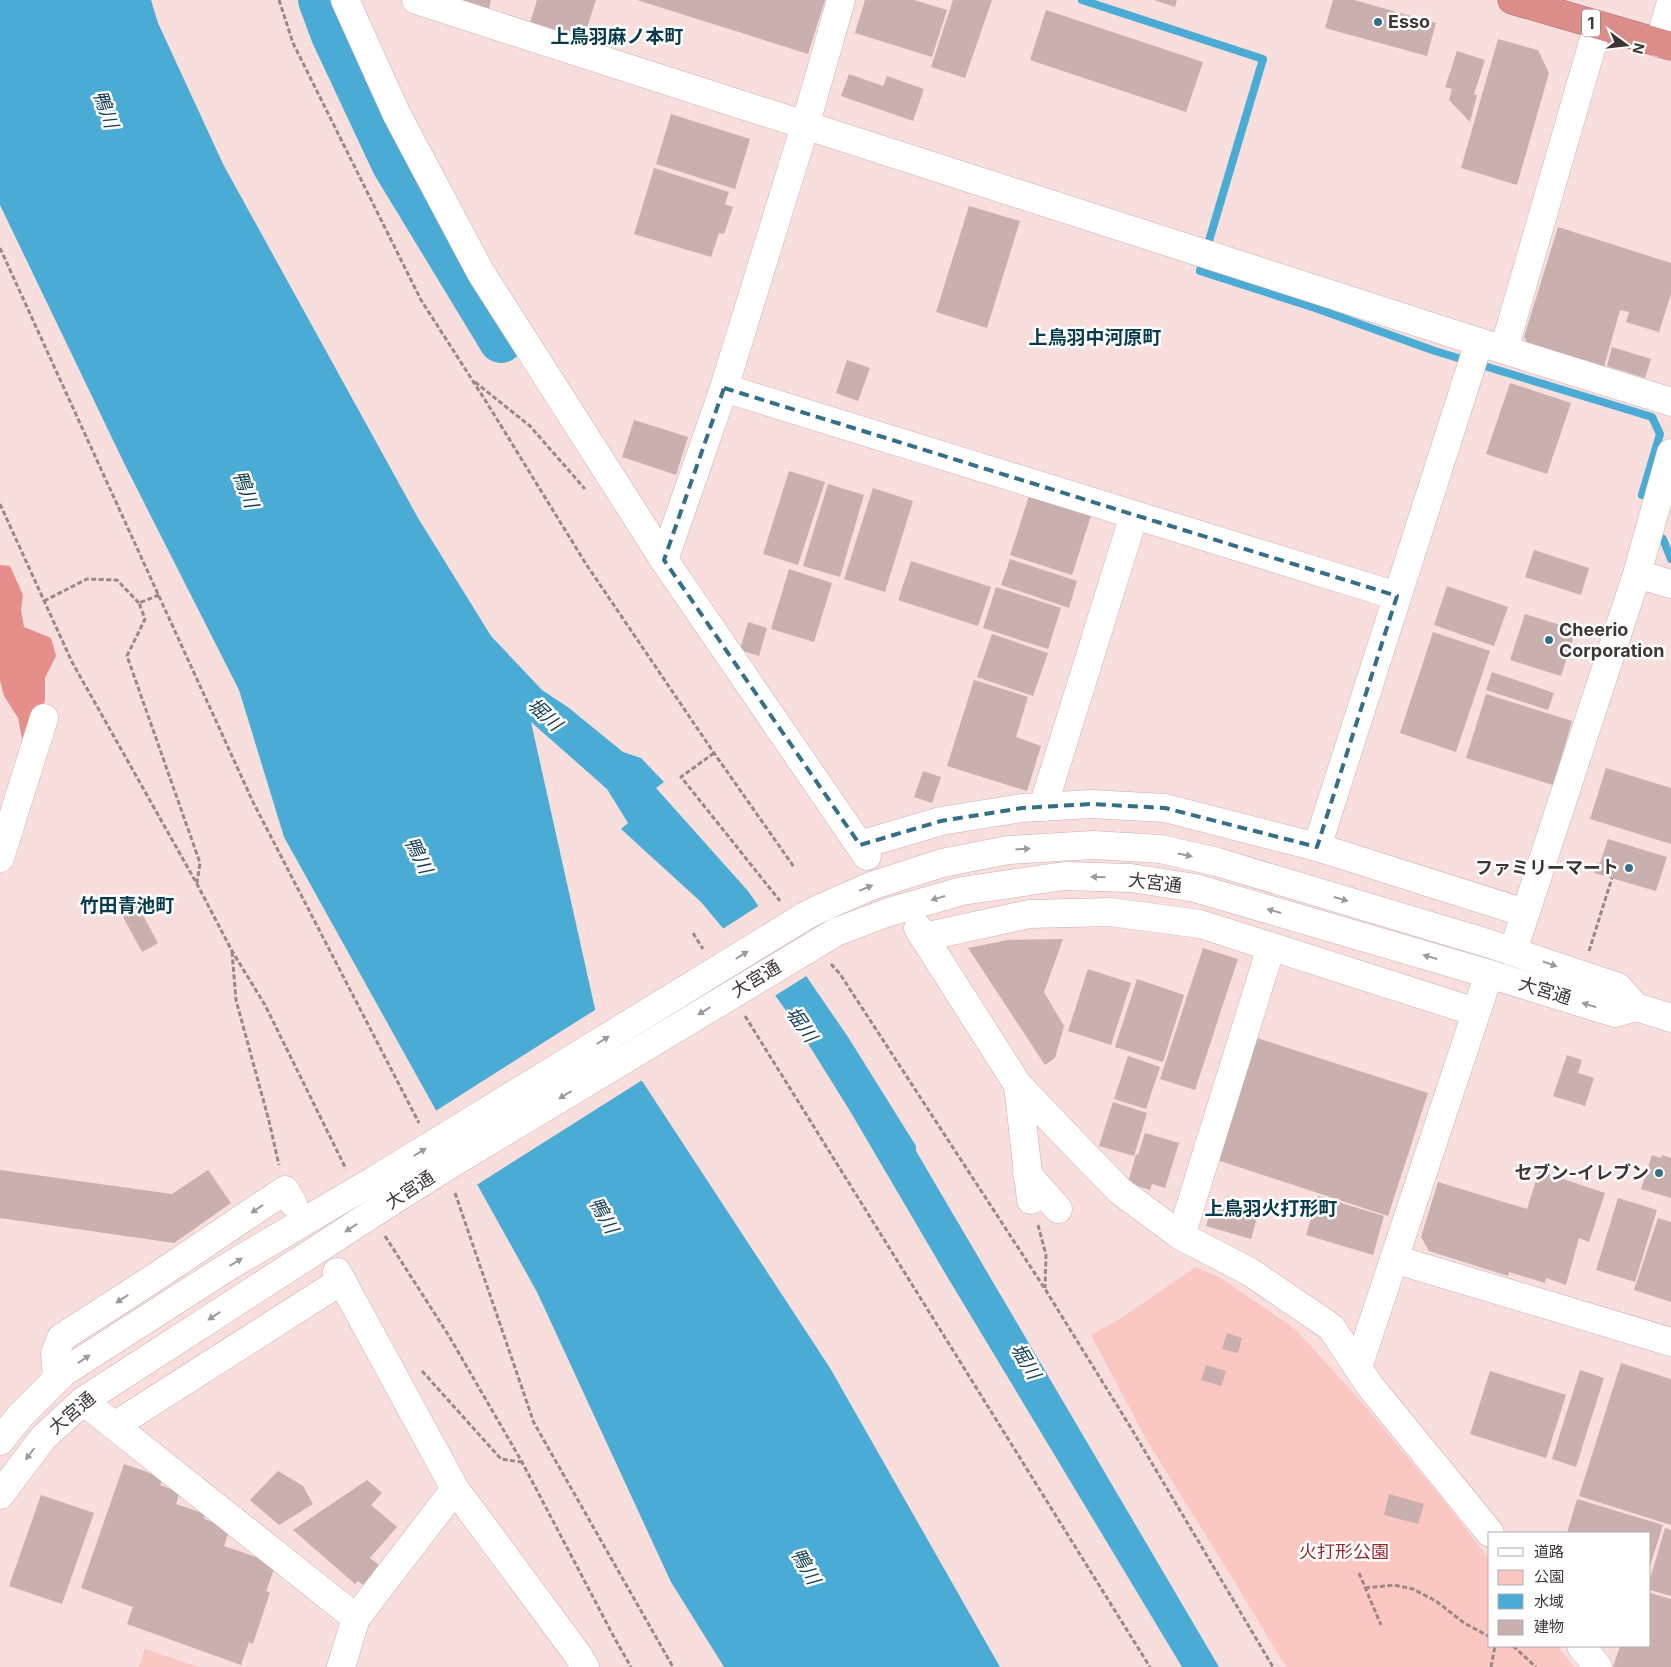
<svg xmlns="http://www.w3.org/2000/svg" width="1671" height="1667" viewBox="0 0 1671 1667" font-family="Inter,'Noto Sans JP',sans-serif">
	<rect width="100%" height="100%" fill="#f8dedc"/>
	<!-- green -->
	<g fill="#fac7c3">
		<path d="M1196 1267 1219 1277 1294 1328 1358 1398 1445 1502 1490 1560V1646H1557L1574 1667H1286L1236 1584 1146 1439 1091 1335 1118 1320Z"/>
		<path d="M145 1649 199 1667H139Z"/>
	</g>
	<!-- forest -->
	<path fill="#e68e8a" d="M0 565 10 566 23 595 21 610 24 627 51 638 56 656 45 678V701L35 717 30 735 22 738 18 718 4 696 0 680Z"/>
	<!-- water -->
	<path fill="#4aacd4" d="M0 0H151L158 23 223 164 418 518 491 636 542 690 569 708 623 752 641 758 664 782 656 788 748 891 848 1037 916 1146V1151L1219 1667H1182L945 1273 850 1111 797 1026 752 963 701 902 621 829 628 823 607 789 531 722 595 1009 830 1368 1000 1667H724L671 1582 537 1292 284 837 239 690 125 465 0 205Z"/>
	<!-- pier -->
	<g fill="#f8dedc">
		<path d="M760 905 808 975 773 997 750 965 721 930Z"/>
		<path d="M598 1008 644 1079 475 1186 434 1112Z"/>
	</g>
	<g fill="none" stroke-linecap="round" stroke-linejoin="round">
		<!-- stream -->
		<g stroke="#4aacd4" stroke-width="8">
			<path d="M1082 0 1263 59 1200 271 1315 308 1435 351 1652 417 1660 434 1642 495"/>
			<path d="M1663 539 1671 559"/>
		</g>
		<!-- river -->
		<path stroke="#4aacd4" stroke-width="44" d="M320 0 333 35 393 163 501 341"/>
	</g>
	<!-- building -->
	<g fill="#c9afad">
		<path d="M462 0H491L489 9Z"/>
		<path d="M537 0H596L582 43 530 23Z"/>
		<path d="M637 0H825L808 54Z"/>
		<path d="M865 0H914L947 10 932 57 855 33Z"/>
		<path d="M953 0H992L965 78 931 67Z"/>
		<path d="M1154 0H1177L1175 7Z"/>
		<path d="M1333 0H1354L1436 23 1427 56 1325 28Z"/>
		<path d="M1046 10 1203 62 1186 112 1030 60Z"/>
		<path d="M1498 39 1538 50 1549 73 1517 185 1461 168Z"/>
		<path d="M1457 51 1485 60 1474 94 1477 95 1470 122 1449 100 1452 89 1445 87Z"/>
		<path d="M849 74 883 86 887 76 924 89 913 121 841 96Z"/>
		<path d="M671 114 750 139 735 189 656 164Z"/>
		<path d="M654 168 729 192 725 204 733 207 724 234 719 233 711 257 634 234Z"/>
		<path d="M969 206 1020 221 987 328 936 312Z"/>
		<path d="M1558 227 1671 263V294L1659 332 1626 322 1629 312 1620 310 1604 367 1528 344 1524 337Z"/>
		<path d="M1612 347 1651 359 1645 378 1607 366Z"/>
		<path d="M847 360 870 368 858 401 836 393Z"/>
		<path d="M1510 383 1571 403 1547 474 1486 454Z"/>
		<path d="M634 420 688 437 676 475 622 457Z"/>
		<path d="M789 471 825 482 798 565 763 554Z"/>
		<path d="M828 484 864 495 840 577 803 566Z"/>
		<path d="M873 488 913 501 885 592 844 579Z"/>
		<path d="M1029 496 1091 516 1072 575 1010 555Z"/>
		<path d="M1534 550 1589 568 1581 595 1525 577Z"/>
		<path d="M1010 559 1077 581 1069 608 1001 585Z"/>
		<path d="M911 561 991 587 978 626 898 600Z"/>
		<path d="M789 569 832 583 814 642 771 629Z"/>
		<path d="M1447 586 1508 607 1494 646 1434 625Z"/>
		<path d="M996 587 1061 608 1048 649 983 628Z"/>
		<path d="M1525 614 1576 630 1561 676 1510 660Z"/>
		<path d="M748 622 767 628 759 656 740 650Z"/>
		<path d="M1433 632 1490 651 1456 752 1400 733Z"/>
		<path d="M992 634 1048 653 1033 696 977 677Z"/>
		<path d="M1492 672 1554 693 1548 710 1486 690Z"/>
		<path d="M974 680 1028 697 1016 737 1041 746 1027 791 947 766Z"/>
		<path d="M1486 694 1572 721 1553 785 1466 758Z"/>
		<path d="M1606 768 1671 788V844L1590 819Z"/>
		<path d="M923 771 941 777 932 803 914 797Z"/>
		<path d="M1608 839 1667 857 1656 891 1594 873 1597 862 1600 863Z"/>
		<path d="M132 895 158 943 142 952 116 904Z"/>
		<path d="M1063 939 1044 992 1064 1026 1055 1058 1045 1065 968 948 1008 940Z"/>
		<path d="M1203 948 1238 959 1195 1090 1160 1079Z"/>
		<path d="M1088 969 1131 983 1111 1045 1068 1031Z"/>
		<path d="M1137 979 1184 995 1163 1062 1115 1047Z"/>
		<path d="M1257 1038 1428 1093 1388 1216 1217 1160Z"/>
		<path d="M1567 1055 1582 1060 1578 1073 1594 1078 1585 1106 1553 1096Z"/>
		<path d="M1128 1056 1160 1067 1146 1109 1114 1099Z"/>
		<path d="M1113 1102 1147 1113 1134 1156 1099 1146Z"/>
		<path d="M1145 1133 1179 1143 1165 1188 1152 1184 1150 1190 1128 1183 1136 1154 1138 1155Z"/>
		<path d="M1652 1155 1661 1158 1662 1155 1671 1158V1198L1641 1189Z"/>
		<path d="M0 1170 172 1194 208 1170 231 1203 174 1243 0 1218Z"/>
		<path d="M1539 1171 1605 1193 1589 1242 1579 1238 1566 1285 1546 1278 1545 1283 1509 1272 1508 1276 1429 1251 1421 1237 1438 1182 1527 1209Z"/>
		<path d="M1318 1196 1384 1216 1373 1255 1306 1235Z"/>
		<path d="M1618 1198 1657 1210 1635 1282 1596 1270Z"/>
		<path d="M1214 1200 1258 1214 1251 1239 1206 1226Z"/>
		<path d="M1658 1218 1671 1222V1302L1634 1290Z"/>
		<path d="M1227 1333 1242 1338 1238 1353 1222 1349Z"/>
		<path d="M1621 1363 1671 1379V1525L1579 1496Z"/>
		<path d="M1206 1365 1226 1371 1221 1386 1201 1380Z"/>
		<path d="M1580 1370 1604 1378 1576 1467 1552 1459Z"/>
		<path d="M1490 1371 1566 1395 1546 1458 1470 1434Z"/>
		<path d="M124 1464 156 1475 155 1477 162 1480 160 1485 180 1492 176 1504 205 1514 204 1519 230 1528 224 1546 276 1564 266 1591 270 1592 253 1644 249 1642 241 1665 127 1624 133 1607 81 1588Z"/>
		<path d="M278 1471 303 1486 313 1504 279 1525 250 1500Z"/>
		<path d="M367 1480 382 1493 371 1505 397 1527 370 1558 379 1565 363 1585 358 1581 355 1584 293 1530Z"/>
		<path d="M1389 1494 1424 1504 1418 1524 1384 1515Z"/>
		<path d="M41 1495 94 1513 62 1604 9 1586Z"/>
		<path d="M1577 1499 1663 1525 1650 1566V1533H1567Z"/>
		<path d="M1665 1528 1671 1530V1596L1650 1590V1579Z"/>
		<path d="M1650 1593 1671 1599V1667H1613L1620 1646H1650Z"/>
	</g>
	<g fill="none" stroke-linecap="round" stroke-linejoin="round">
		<!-- minor casing -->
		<g stroke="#c9b0ae" stroke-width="29">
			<g id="minor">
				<path d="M345 0 397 115 481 273 664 560 867 856"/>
				<path d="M416 0 1479 342 1671 402"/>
				<path d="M1659 43 1671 2"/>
				<path d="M1504 349 1598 25"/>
				<path d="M724 388 1397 596"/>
				<path d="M664 560 724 388 805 126 841 0"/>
				<path d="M1637 574 1671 584"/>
				<path d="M1043 807 1134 515"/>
				<path d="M860 845 941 821 1022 808 1091 804 1165 808 1317 847 1525 913"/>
				<path d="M1317 847 1479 342"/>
				<path d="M0 858 44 718"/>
				<path d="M821 908 871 886 942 863 1008 850 1094 845 1161 849 1217 862 1487 943 1618 987 1636 1007 1671 1018"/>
				<path d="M918 928 1018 1085 1082 1152 1120 1191 1181 1236 1250 1272 1331 1327 1370 1386 1490 1533"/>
				<path d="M836 932 889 912 962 891 1064 876 1131 878 1195 888 1489 974 1615 1013 1636 1007"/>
				<path d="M924 937 1029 914 1110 912 1200 924 1476 1012"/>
				<path d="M1513 951 1637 574 1671 453"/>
				<path d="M1018 1085 1031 1200"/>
				<path d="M1027 1174 1058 1209"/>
				<path d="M1181 1236 1271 947"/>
				<path d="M1394 1259 1671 1342"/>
				<path d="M337 1272 455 1489 578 1655 585 1667"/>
				<path d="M1358 1367 1489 974"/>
				<path d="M57 1378 55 1354 61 1338 157 1276 285 1190 293 1203"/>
				<path d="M83 1401 356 1618"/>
				<path d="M114 1426 341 1281"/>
				<path d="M0 1441 20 1416 64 1372 229 1266 378 1178"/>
				<path d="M0 1495 43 1438 83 1401 392 1201"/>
				<path d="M1581 1646 1598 1667"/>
				<path d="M341 1667 356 1618 455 1489"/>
			</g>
		</g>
		<!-- highway casing -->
		<g stroke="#a46f6b" stroke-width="29">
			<path id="highway" d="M1512 0 1671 46"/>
		</g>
		<!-- path -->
		<g stroke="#9a8886" stroke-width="3" stroke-dasharray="5 2.5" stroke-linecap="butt">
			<path d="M279 0 293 43 421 300 487 403 586 564 714 753 794 867"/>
			<path d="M0 248 253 802 419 1123"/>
			<path d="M475 382 530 426 585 489"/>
			<path d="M0 504 72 662 197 884 232 951 265 1005 346 1169"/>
			<path d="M159 595 139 603 145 619 127 656 200 863 197 883"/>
			<path d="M44 601 87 579 117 580 139 603"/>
			<path d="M714 753 681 777 780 901"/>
			<path d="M693 933 703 949"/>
			<path d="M1589 951 1612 878"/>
			<path d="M232 952 236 1000 269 1121 279 1165"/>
			<path d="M831 964 840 974 1045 1289 1131 1428 1273 1667"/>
			<path d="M745 1016 1150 1667"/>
			<path d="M455 1193 534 1423 673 1667"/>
			<path d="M1038 1225 1046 1255 1045 1288"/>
			<path d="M385 1236 449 1336 522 1462 615 1639 631 1667"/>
			<path d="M422 1371 501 1459 521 1462"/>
			<path d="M1359 1573 1381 1625"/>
			<path d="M1365 1588 1394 1585 1413 1589 1436 1601 1464 1623 1490 1637"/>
			<path d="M1513 1646 1536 1667"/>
			<path d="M1491 1667 1495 1646"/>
		</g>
		<!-- minor -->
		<use href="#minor" stroke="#fff" stroke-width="28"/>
		<!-- highway -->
		<use href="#highway" stroke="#db8e89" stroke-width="28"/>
		<!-- minor-bridge casing -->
		<g stroke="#c9b0ae" stroke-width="29" stroke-linecap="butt">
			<g id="minor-bridge">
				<path d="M378 1178 805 916 821 908"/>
				<path d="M392 1201 451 1164 836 932"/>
			</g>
		</g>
		<!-- minor-bridge -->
		<use href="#minor-bridge" stroke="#fff" stroke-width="28"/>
	</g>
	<!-- one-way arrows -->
	<defs><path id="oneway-solid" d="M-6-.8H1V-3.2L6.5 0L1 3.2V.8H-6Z" transform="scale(1.25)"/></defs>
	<g fill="#9f9a9a">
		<use href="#oneway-solid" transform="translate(1023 849) rotate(-3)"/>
		<use href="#oneway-solid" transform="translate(1185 855) rotate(12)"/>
		<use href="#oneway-solid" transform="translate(1098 877) rotate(-178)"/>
		<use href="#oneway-solid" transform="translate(866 888) rotate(-23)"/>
		<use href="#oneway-solid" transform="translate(938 898) rotate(164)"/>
		<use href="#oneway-solid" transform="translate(1341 899) rotate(16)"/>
		<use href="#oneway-solid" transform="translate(1274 911) rotate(-164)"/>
		<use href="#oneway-solid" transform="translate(742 955) rotate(-32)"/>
		<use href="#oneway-solid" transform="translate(1430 957) rotate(-164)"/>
		<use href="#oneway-solid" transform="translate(1550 964) rotate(19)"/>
		<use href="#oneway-solid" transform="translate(1589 1005) rotate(-163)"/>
		<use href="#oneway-solid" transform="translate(704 1011) rotate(149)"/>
		<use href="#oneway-solid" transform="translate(603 1040) rotate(-32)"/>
		<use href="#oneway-solid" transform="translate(565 1095) rotate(149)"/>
		<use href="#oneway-solid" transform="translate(420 1152) rotate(-32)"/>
		<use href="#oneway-solid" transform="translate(257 1209) rotate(146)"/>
		<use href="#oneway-solid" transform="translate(351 1228) rotate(147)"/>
		<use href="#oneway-solid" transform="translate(236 1262) rotate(-31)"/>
		<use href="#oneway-solid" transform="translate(122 1299) rotate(147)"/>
		<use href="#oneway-solid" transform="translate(214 1316) rotate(147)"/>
		<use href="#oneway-solid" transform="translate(84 1359) rotate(-34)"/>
		<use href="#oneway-solid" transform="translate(30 1454) rotate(127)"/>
	</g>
	<!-- marked area -->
	<path fill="none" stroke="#346f87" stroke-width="4" stroke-dasharray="10 6" stroke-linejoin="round" d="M724 388 1397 596 1317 847 1165 808 1091 804 1022 808 941 821 860 845 664 560Z"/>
	<!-- markers -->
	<g fill="#346f87" stroke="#fff" stroke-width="2">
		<circle cx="1378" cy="22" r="5"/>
		<circle cx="1549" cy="640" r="5"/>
		<circle cx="1629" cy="868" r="5"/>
		<circle cx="1659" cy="1173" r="5"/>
	</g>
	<g text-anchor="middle" stroke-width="5" stroke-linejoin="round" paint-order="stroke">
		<!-- shield labels -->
		<rect fill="#fff" stroke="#797271" stroke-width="1" x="1582" y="9.5" width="18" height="27" rx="4"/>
		<g font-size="16" font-weight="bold" fill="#3f3534">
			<text x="1591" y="29">1</text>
		</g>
		<!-- poi labels -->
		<g font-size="18" font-weight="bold" fill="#3f3534" stroke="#fff" text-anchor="start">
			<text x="1388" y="28">Esso</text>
			<text x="1559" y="636">Cheerio<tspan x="1559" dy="21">Corporation</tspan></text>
			<text x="1619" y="874" text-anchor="end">ファミリーマート</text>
			<text x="1649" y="1179" text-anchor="end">セブン-イレブン</text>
		</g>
		<!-- street labels -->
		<g font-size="18" fill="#3f3534" stroke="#fff">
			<text transform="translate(1155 883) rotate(7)" y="6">大宮通</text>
			<text transform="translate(756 979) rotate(-31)" y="6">大宮通</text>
			<text transform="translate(1545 991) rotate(17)" y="6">大宮通</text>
			<text transform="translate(410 1190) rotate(-33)" y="6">大宮通</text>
			<text transform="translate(72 1413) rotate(-40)" y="6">大宮通</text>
		</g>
		<!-- park labels -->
		<g font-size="18" fill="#932c2f" stroke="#fff">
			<text x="1344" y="1558">火打形公園</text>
		</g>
		<!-- neighbourhood labels -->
		<g font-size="19" font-weight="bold" fill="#063a4c" stroke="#fff">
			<text x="617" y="43">上鳥羽麻ノ本町</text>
			<text x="1095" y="344">上鳥羽中河原町</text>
			<text x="127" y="912">竹田青池町</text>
			<text x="1271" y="1215">上鳥羽火打形町</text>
		</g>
		<!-- water labels -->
		<g font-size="19" font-style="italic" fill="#174253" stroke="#fff">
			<text transform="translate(106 109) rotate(70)" y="7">鴨川</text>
			<text transform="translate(246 489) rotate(69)" y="7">鴨川</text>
			<text transform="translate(545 714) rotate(43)" y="7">堀川</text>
			<text transform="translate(419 855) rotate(64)" y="7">鴨川</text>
			<text transform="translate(802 1024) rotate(55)" y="7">堀川</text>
			<text transform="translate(604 1215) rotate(60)" y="7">鴨川</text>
			<text transform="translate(1026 1361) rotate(59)" y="7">堀川</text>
			<text transform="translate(806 1566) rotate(60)" y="7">鴨川</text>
		</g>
	</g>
	<!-- legend -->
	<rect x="1488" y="1532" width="162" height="115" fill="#ffffff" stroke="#b2aeae"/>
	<rect x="1498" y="1548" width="25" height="8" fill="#ffffff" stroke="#b2aeae"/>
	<text x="1534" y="1557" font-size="15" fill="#3f3534">道路</text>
	<rect x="1498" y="1570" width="25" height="15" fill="#fac7c3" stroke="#b2aeae"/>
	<text x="1534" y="1582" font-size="15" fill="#3f3534">公園</text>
	<rect x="1498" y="1594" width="25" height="15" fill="#4aacd4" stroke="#b2aeae"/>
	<text x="1534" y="1607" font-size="15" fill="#3f3534">水域</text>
	<rect x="1498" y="1620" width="25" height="15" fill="#c9afad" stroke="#b2aeae"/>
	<text x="1534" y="1632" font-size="15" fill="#3f3534">建物</text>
	<!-- north arrow -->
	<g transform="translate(1626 45) rotate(105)" stroke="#ffffff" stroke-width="4" paint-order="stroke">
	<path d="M0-4L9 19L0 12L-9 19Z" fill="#3f3534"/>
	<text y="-8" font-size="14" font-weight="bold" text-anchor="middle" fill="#3f3534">N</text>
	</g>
</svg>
